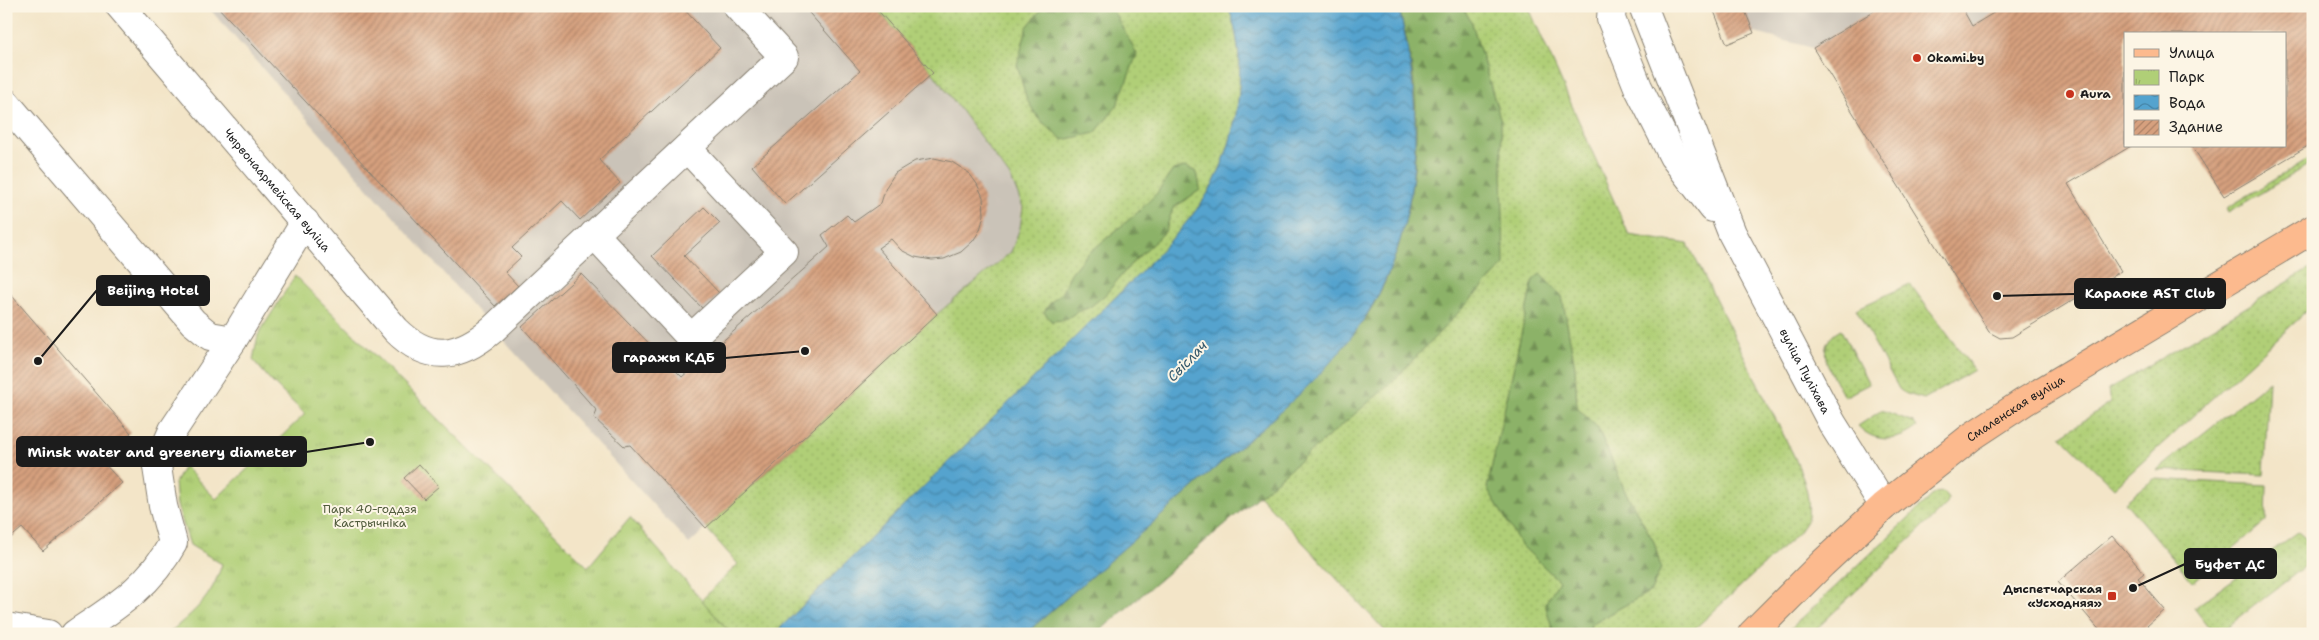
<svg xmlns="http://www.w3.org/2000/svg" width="2319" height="640" viewBox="0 0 2319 640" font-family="'Shantell Sans',sans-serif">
	<defs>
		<pattern id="grass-dots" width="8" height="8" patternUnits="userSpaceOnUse" patternTransform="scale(1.25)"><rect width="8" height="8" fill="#b0cf77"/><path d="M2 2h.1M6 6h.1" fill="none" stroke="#97b166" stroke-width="1.8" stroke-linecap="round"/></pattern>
		<pattern id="forest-firs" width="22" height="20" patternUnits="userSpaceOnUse" patternTransform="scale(1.25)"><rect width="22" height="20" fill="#8cb268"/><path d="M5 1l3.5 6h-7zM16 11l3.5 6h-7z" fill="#729055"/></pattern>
		<pattern id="park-tufts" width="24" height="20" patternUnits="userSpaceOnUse" patternTransform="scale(1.25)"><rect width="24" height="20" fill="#b0cf77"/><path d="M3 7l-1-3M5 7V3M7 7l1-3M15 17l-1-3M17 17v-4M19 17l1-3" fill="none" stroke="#97b166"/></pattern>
		<pattern id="water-waves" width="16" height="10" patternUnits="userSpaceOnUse" patternTransform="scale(1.25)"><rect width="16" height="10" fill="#54a3ce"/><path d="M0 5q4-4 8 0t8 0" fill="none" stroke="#4584a6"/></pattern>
		<pattern id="building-hatch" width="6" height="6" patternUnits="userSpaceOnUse" patternTransform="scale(1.25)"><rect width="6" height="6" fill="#d6a07e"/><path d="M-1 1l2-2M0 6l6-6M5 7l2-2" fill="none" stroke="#ad8266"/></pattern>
	</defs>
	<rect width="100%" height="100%" fill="#fcf5e5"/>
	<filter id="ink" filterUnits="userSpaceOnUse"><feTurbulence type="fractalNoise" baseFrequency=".02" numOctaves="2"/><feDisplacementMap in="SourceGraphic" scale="10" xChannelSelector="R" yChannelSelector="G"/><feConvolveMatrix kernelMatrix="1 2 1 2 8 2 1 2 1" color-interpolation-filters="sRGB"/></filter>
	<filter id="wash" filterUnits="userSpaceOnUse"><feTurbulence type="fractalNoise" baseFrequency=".0096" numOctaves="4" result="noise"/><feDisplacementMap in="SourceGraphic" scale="20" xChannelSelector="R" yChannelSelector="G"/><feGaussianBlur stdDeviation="1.12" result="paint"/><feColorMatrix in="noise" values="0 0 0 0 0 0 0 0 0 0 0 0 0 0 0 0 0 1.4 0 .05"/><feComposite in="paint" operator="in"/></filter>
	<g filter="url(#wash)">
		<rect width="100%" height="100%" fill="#f3e5c8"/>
		<!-- industrial -->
		<g fill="#cac3b8">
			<path d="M207 6H874L933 73 1011 178 1022 204 1020 228 1011 252 937 314 689 544 493 329Z"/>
			<path d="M1712 6H1882L1813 48 1755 33 1727 44Z"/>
			<path d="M1961 6H2005L1972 26Z"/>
		</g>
		<!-- grass -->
		<g fill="url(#grass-dots)" stroke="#66764a">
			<path d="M874 6H1228C1249 62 1240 131 1213 184 1197 215 1165 246 1141 272L774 634H667L738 564 706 528 937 314 1011 252 1020 228 1023 207 1011 178 933 73Z"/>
			<path d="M1398 6H1528L1629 235 1688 244 1795 458C1802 475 1811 496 1808 516 1807 521 1801 528 1798 533L1689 634H1388L1258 494 1235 451 1407 41Z"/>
			<path d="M2313 156V162L2229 212 2227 208Z"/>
			<path d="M2313 267V303L2304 314 2114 488 2061 436 2110 403 2108 390Z"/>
			<path d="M1910 284 1974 370 1924 399 1904 393 1899 389 1856 309Z"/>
			<path d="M1841 330 1869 384 1844 397C1833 375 1810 346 1841 330Z"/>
			<path d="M2269 381 2264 475 2157 470Z"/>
			<path d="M1882 410 1913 422 1917 427C1899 442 1875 444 1858 426Z"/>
			<path d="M2154 479 2267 485 2266 521 2193 582 2125 502Z"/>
			<path d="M1943 492 1948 499 1947 504 1811 634H1785L1935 493Z"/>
			<path d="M2298 532 2313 545V560L2218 634H2214L2194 608Z"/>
		</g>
		<!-- forest -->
		<g fill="url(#forest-firs)" stroke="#546742">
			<path d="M1044 6 1111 7 1137 54 1117 106 1095 133 1063 140 1038 118 1027 100 1017 65 1027 27Z"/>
			<path d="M1398 6H1462L1472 23 1501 121 1504 265 1389 385 1096 634H1025C1088 579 1151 525 1213 470 1263 427 1314 385 1355 332 1407 266 1424 158 1413 76 1410 52 1404 29 1398 6Z"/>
			<path d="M1185 167 1195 171 1199 181 1200 190 1173 208 1165 232 1131 264 1105 295 1090 307 1075 313 1065 320 1051 321 1044 312 1051 302 1062 292 1071 273 1084 257 1137 213 1157 193 1173 170Z"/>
			<path d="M1540 274 1562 296 1575 367 1577 408 1598 428 1625 491 1654 542 1661 568 1651 591 1591 624 1590 634H1554L1545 604 1559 581 1521 545 1487 488 1533 280Z"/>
		</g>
		<!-- park -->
		<path fill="url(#park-tufts)" stroke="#66764a" d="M295 276 588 567 630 517 731 634H168C195 610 211 600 222 564L190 545 177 505 175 483 184 466 216 499 305 414 272 382 253 360 258 335Z"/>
		<!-- water -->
		<path fill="url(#water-waves)" stroke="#386075" d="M1228 6H1398C1427 113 1423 240 1355 332 1316 386 1262 427 1213 470 1151 525 1088 579 1025 634H774L1141 272C1165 246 1197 215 1213 184 1240 131 1249 62 1228 6Z"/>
		<g id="blocks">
			<!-- building -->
			<g fill="url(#building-hatch)">
				<path d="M217 6H681L720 48 599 160 620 183 580 220 562 201 512 248 521 257 505 272 518 286 495 306Z"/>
				<path d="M803 6H874L933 73 785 204 752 166 860 71Z"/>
				<path d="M1712 6H1743L1754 33 1727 44Z"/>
				<path d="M1882 6H1961L1972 26 2005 6H2313V143L2224 196 2192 146H2285V34H2125V146H2131L2068 184 2121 271 2012 337 2000 338 1989 332 1813 48Z"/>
				<path d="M934 158 952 162 969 173 977 184 983 197 984 215 980 230 973 241 961 252 944 259 932 260 915 257 901 250 891 239 878 248 937 314 706 528 630 445 624 446 594 418 597 411 522 327 581 274 682 377 829 247 822 235 847 215 854 222 881 203 886 187 895 173 915 161Z"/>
				<path d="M704 207 720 223 684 256 720 294 703 309 652 256Z"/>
				<path d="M6 289 131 433 101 460 122 483 43 551 22 528 6 542Z"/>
				<path d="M419 464 439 486 424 499 404 478Z"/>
				<path d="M2112 536 2144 573 2138 578 2165 610 2138 634H2103L2058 582Z"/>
			</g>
		</g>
	</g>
	<g filter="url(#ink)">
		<use href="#blocks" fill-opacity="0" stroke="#888072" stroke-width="1"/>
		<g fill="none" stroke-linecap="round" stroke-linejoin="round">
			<!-- minor casing -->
			<g stroke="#888072" stroke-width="30">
				<g id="minor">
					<path id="s1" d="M120 6 396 330C429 363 459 358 493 329L784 57 737 6"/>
					<path d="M1612 6 1611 19 1638 87 1673 156 1713 208"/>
					<path id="s2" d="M1643 6 1732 233 1832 423 1884 506"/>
					<path d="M6 103 193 322 210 336 233 340 305 222"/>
					<path d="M594 234 691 338 784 252 687 148"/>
					<path d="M6 627 48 634"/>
					<path d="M75 634C115 607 149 587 173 543L163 506 157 467 173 430 233 340"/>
				</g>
			</g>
			<!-- major casing -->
			<g stroke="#888072" stroke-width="30">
				<g id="major">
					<path id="s3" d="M1752 634 1822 564 1884 506 1971 437 2024 402 2313 229"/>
				</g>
			</g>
			<!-- minor -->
			<use href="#minor" stroke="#fff" stroke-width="28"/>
			<!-- major -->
			<use href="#major" stroke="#fcba8e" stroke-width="28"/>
		</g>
	</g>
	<!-- markers -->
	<g fill="#c8321e" stroke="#fcf5e5" stroke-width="2">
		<circle cx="1917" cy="58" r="5"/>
		<circle cx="2070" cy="94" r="5"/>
		<rect x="2107" y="591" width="10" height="10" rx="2.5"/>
	</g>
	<g text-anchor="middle" stroke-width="4" stroke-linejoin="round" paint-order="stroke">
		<!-- poi labels -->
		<g font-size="12" font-weight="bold" fill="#1c1c1c" stroke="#fcf5e5" text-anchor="start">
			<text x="1927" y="62">Okami.by</text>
			<text x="2080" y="98">Aura</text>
			<text x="2102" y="593" text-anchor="end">Дыспетчарская<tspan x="2102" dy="14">«Усходняя»</tspan></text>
		</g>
		<!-- street labels -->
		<g font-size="12" fill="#1c1c1c" stroke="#fcf5e5">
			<text dy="4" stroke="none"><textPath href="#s1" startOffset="242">Чырвонаармейская вуліца</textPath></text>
			<text dy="4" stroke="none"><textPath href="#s2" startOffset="400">вуліца Пуліхава</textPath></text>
			<text dy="4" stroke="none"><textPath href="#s3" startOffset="348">Смаленская вуліца</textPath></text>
		</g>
		<!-- park labels -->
		<g font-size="12" fill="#505b3c" stroke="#fcf5e5">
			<text x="370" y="513">Парк 40-годдзя<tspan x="370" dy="14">Кастрычніка</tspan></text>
		</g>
		<!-- water labels -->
		<g font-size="14" font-style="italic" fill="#35596c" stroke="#fcf5e5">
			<text transform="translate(1187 361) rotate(-46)" y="5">Свіслач</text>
		</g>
	</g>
	<!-- callouts -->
	<path fill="none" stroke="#1c1c1c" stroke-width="2" d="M38 361L97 290M1997 296L2075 294M805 351L725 358M370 442L306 452M2133 588L2185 564"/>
	<g fill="#1c1c1c" stroke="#fcf5e5" stroke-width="2">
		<circle cx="38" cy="361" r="5"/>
		<circle cx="1997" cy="296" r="5"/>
		<circle cx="805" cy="351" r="5"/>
		<circle cx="370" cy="442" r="5"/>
		<circle cx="2133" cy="588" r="5"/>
	</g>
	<g fill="#1c1c1c" stroke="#1c1c1c" stroke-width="2">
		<rect x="97" y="276" width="112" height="29" rx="5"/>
		<rect x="2075" y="279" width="150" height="29" rx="5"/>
		<rect x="613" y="343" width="112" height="29" rx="5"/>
		<rect x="17" y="437" width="289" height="29" rx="5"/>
		<rect x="2185" y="549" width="91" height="29" rx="5"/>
	</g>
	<g font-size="14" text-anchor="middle" font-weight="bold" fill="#fff">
		<text x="153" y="295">Beijing Hotel</text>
		<text x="2150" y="298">Караоке AST Club</text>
		<text x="669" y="362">гаражы КДБ</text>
		<text x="162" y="457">Minsk water and greenery diameter</text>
		<text x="2230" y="569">Буфет ДС</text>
	</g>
	<!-- margin -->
	<rect width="2319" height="640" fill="none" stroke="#fcf5e5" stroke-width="25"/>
	<!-- legend -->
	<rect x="2124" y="32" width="162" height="115" fill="#fcf5e5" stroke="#a29e95"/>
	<rect x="2134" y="49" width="25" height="8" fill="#fcba8e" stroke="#a29e95"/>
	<text x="2169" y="58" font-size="15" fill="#1c1c1c">Улица</text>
	<rect x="2134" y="70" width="25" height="15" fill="url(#park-tufts)" stroke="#a29e95"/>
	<text x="2169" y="82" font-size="15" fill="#1c1c1c">Парк</text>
	<rect x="2134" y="95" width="25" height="15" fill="url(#water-waves)" stroke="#a29e95"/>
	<text x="2169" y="108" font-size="15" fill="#1c1c1c">Вода</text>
	<rect x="2134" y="120" width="25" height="15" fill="url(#building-hatch)" stroke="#a29e95"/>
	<text x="2169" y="132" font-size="15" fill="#1c1c1c">Здание</text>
</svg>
